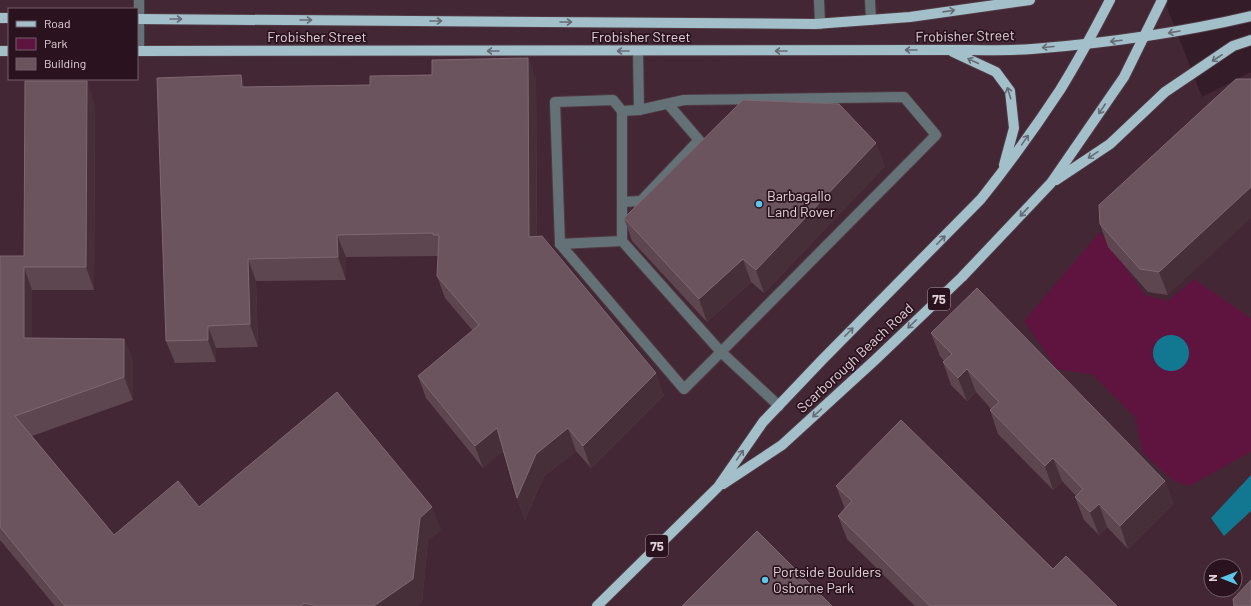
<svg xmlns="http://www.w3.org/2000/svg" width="1251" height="606" viewBox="0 0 1251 606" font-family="Barlow,sans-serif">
	<rect width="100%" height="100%" fill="#341d28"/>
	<!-- built -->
	<path fill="#442735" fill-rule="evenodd" d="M0 0H1164L1202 97 1251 72V606H0ZM9 9H137V79H9ZM1211 566H1235V590H1211Z"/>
	<!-- green -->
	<path fill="#5e143e" d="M1100 232 1145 295 1168 301 1194 279 1251 318V452L1189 486 1174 481 1143 453 1135 417 1093 375 1057 369 1024 321Z"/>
	<!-- water -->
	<g fill="#127790">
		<circle cx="1171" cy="353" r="18"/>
		<path d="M1251 475V511L1224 536 1211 518Z"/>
	</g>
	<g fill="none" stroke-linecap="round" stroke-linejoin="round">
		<!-- minor casing -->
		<g stroke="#503a44" stroke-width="12">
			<g id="minor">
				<path d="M819 0 820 24"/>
				<path d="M870 0 871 20"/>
				<path d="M139 51V0"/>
				<path d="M638 51 639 110"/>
				<path d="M904 97 936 135 721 352 622 241V111L639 110 684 100Z"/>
				<path d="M622 111 613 100 555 102 560 244 684 389 721 352 779 406"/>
				<path d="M622 202 641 201 699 140 668 104"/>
				<path d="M560 244 622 241"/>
			</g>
		</g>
		<!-- major casing -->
		<g stroke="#503a44" stroke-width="12">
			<g id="major">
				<path d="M0 18H9"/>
				<path d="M137 19 815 24 910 17 1030 0"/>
				<path d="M0 51H9"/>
				<path d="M137 51 950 50C977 50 1005 51 1032 49 1106 43 1179 33 1251 16"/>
				<path d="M953 52 996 72 1010 91 1014 128 1004 165"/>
				<path d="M1056 180 1110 144 1165 92 1233 46 1251 40"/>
				<path d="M723 484 782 445 875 360 962 277 1051 183 1124 77 1162 0"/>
				<path d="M597 606 718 487 763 422 822 360 981 199C1009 164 1035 128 1060 90 1078 61 1094 31 1110 0"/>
			</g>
		</g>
		<!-- minor -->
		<use href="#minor" stroke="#647277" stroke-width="10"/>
		<!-- major -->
		<use href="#major" stroke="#a3c0ca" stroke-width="10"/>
	</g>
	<!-- wall -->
	<g fill="#5e4650">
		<path d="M528 58 536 80 537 237 664 395 591 468 576 451 544 476 525 520 517 498 503 451 483 468 426 398 418 376 473 331 445 298 437 276 438 256 346 257V280L256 281 258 347 216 348V362L175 363 166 341 245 87 370 85Z"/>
		<path d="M1236 79 1168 295 1148 292 1108 247 1100 224Z"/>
		<path d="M95 104 94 290H32V338L124 339 133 362V400L32 436 114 535 199 507 441 530 428 540 422 602 416 606H55L0 540V256H24Z"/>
		<path d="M885 166 764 293 751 282 707 322 632 241 624 218Z"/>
		<path d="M931 333 1165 481 1173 504 1128 549 1107 527 1099 535 1084 520 1075 497 1076 496 1062 481 1053 490 998 434 990 410 991 409 976 392 967 401 951 385 943 362 944 361 940 356Z"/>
		<path d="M836 486 1053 569 1117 606H915L847 539 838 516 845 509Z"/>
	</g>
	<!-- shaded-wall -->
	<g fill="#472f3a">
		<path d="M528 58 536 80 537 259 529 237Z"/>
		<path d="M241 75 249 97 242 87Z"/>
		<path d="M87 81 95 104 94 290 86 267Z"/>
		<path d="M876 143 885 166 764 293 756 270Z"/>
		<path d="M1251 187V218L1168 295 1159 272Z"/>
		<path d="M337 235 346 257V280L338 257Z"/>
		<path d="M248 259 256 281 258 347 250 324Z"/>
		<path d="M743 259 751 282 707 322 699 299Z"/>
		<path d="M24 267 32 290V361L24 338Z"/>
		<path d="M208 326 216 348V362L208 340Z"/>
		<path d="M124 339 133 362V400L124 377Z"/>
		<path d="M967 369 976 392 967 401 958 378Z"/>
		<path d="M656 373 664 395 591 468 583 446Z"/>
		<path d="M497 428 505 450 483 468 475 446Z"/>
		<path d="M568 428 576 451 544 476 525 520 517 498 536 454Z"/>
		<path d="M1053 458 1062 481 1053 490 1045 466Z"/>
		<path d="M1165 481 1173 504 1128 549 1120 526Z"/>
		<path d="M1099 504 1107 527 1099 535 1090 512Z"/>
		<path d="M432 507 441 530 428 540 422 602 416 606H374L420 518Z"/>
	</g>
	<!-- building -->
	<g fill="#6c545f" stroke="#7e6872">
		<path d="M528 58 529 237 542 236 656 373 583 446 568 428 536 454 517 498 497 428 475 446 418 376 479 325 437 276 439 235H433V233L337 235 338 257 248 259 250 324 208 326V340L166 341 157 78 241 75 242 87 370 85V76L432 75V60Z"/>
		<path d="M1236 79H1251V187L1159 272 1140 269 1100 224 1099 205Z"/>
		<path d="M25 81H87L86 267H24V338L124 339V377L15 416 114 535 178 481 199 507 337 392 432 507 420 518 413 579 374 606H319L304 603 301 606H65L0 527V256H24Z"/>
		<path d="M743 100 839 104 876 143 756 270 743 259 699 299 624 218Z"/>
		<path d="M977 288 1165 481 1120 526 1099 504 1090 512 1075 497 1083 489 1053 458 1045 466 990 410 999 402 967 369 958 378 943 362 952 354 931 333Z"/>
		<path d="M901 420 1053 569 1066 556 1117 606H930L838 516 852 501 836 486Z"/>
		<path d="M757 531 832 606H682Z"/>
		<path d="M1251 580V606H1234L1233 599Z"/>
	</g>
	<!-- one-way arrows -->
	<defs><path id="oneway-shaft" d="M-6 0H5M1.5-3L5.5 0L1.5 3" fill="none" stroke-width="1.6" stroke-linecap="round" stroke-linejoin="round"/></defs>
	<g stroke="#666a74">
		<use href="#oneway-shaft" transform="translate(949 11) rotate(-8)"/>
		<use href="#oneway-shaft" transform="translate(176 19)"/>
		<use href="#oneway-shaft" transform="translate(306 20)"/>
		<use href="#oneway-shaft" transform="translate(436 21)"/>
		<use href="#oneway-shaft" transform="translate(566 22)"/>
		<use href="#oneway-shaft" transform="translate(1174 32) rotate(170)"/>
		<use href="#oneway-shaft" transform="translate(1116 41) rotate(173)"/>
		<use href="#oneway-shaft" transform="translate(1048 47) rotate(175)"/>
		<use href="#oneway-shaft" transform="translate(911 50) rotate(180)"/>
		<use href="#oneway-shaft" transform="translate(493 51) rotate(180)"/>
		<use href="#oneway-shaft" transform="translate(623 51) rotate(180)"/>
		<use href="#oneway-shaft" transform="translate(781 51) rotate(180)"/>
		<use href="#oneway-shaft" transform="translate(1217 58) rotate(147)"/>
		<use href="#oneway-shaft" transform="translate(973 61) rotate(-155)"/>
		<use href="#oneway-shaft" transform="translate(1009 93) rotate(-107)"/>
		<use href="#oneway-shaft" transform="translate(1102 109) rotate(124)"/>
		<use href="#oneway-shaft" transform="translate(1025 140) rotate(-55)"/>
		<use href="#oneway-shaft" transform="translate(1093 155) rotate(146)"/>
		<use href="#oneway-shaft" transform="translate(1024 212) rotate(133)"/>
		<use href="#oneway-shaft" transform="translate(941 240) rotate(-45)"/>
		<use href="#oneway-shaft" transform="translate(912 324) rotate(136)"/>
		<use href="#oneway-shaft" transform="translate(849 332) rotate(-45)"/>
		<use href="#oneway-shaft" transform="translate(817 413) rotate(138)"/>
		<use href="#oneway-shaft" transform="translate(740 455) rotate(-55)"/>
	</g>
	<!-- markers -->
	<g fill="#5cc7e8" stroke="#2a131e" stroke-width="1.5">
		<circle cx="759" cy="204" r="4"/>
		<circle cx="765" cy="580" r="4"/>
	</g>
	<g text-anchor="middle" stroke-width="3.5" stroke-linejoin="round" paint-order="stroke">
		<!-- shield labels -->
		<g fill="#2a131e" stroke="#aa98a0" stroke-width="1">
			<rect x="928" y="288" width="22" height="22" rx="3"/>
			<rect x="646" y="535" width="22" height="22" rx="3"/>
		</g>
		<g font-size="13" font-weight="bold" fill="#e1d1d8">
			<text x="939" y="304">75</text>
			<text x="657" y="551">75</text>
		</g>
		<!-- street labels -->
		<g font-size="14" fill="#e1d1d8" stroke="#2a131e">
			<text transform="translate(965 36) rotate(-1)" y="5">Frobisher Street</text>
			<text x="317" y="42">Frobisher Street</text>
			<text x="641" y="42">Frobisher Street</text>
			<text transform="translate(855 358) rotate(-43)" y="5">Scarborough Beach Road</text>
		</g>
		<!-- poi labels -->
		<g font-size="14" fill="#e1d1d8" stroke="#2a131e" text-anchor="start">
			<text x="767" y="201">Barbagallo<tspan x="767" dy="16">Land Rover</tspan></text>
			<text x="773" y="577">Portside Boulders<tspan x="773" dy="16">Osborne Park</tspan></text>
		</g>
	</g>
	<!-- legend -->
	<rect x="8" y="8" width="130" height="72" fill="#2a131e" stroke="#735f68"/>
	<rect x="16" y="21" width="20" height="6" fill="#a3c0ca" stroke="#735f68"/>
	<text x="44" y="28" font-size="12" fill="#e1d1d8">Road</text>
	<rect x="16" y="38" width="20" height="12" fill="#5e143e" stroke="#735f68"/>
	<text x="44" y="48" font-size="12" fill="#e1d1d8">Park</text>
	<rect x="16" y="58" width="20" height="12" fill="#6c545f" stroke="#735f68"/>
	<text x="44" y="68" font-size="12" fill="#e1d1d8">Building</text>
	<!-- north arrow -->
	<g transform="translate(1223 578) rotate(270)"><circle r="19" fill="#2a131e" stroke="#735f68"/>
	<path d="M0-3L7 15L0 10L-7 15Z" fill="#5cc7e8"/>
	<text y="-6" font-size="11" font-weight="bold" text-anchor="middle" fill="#e1d1d8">N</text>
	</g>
</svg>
